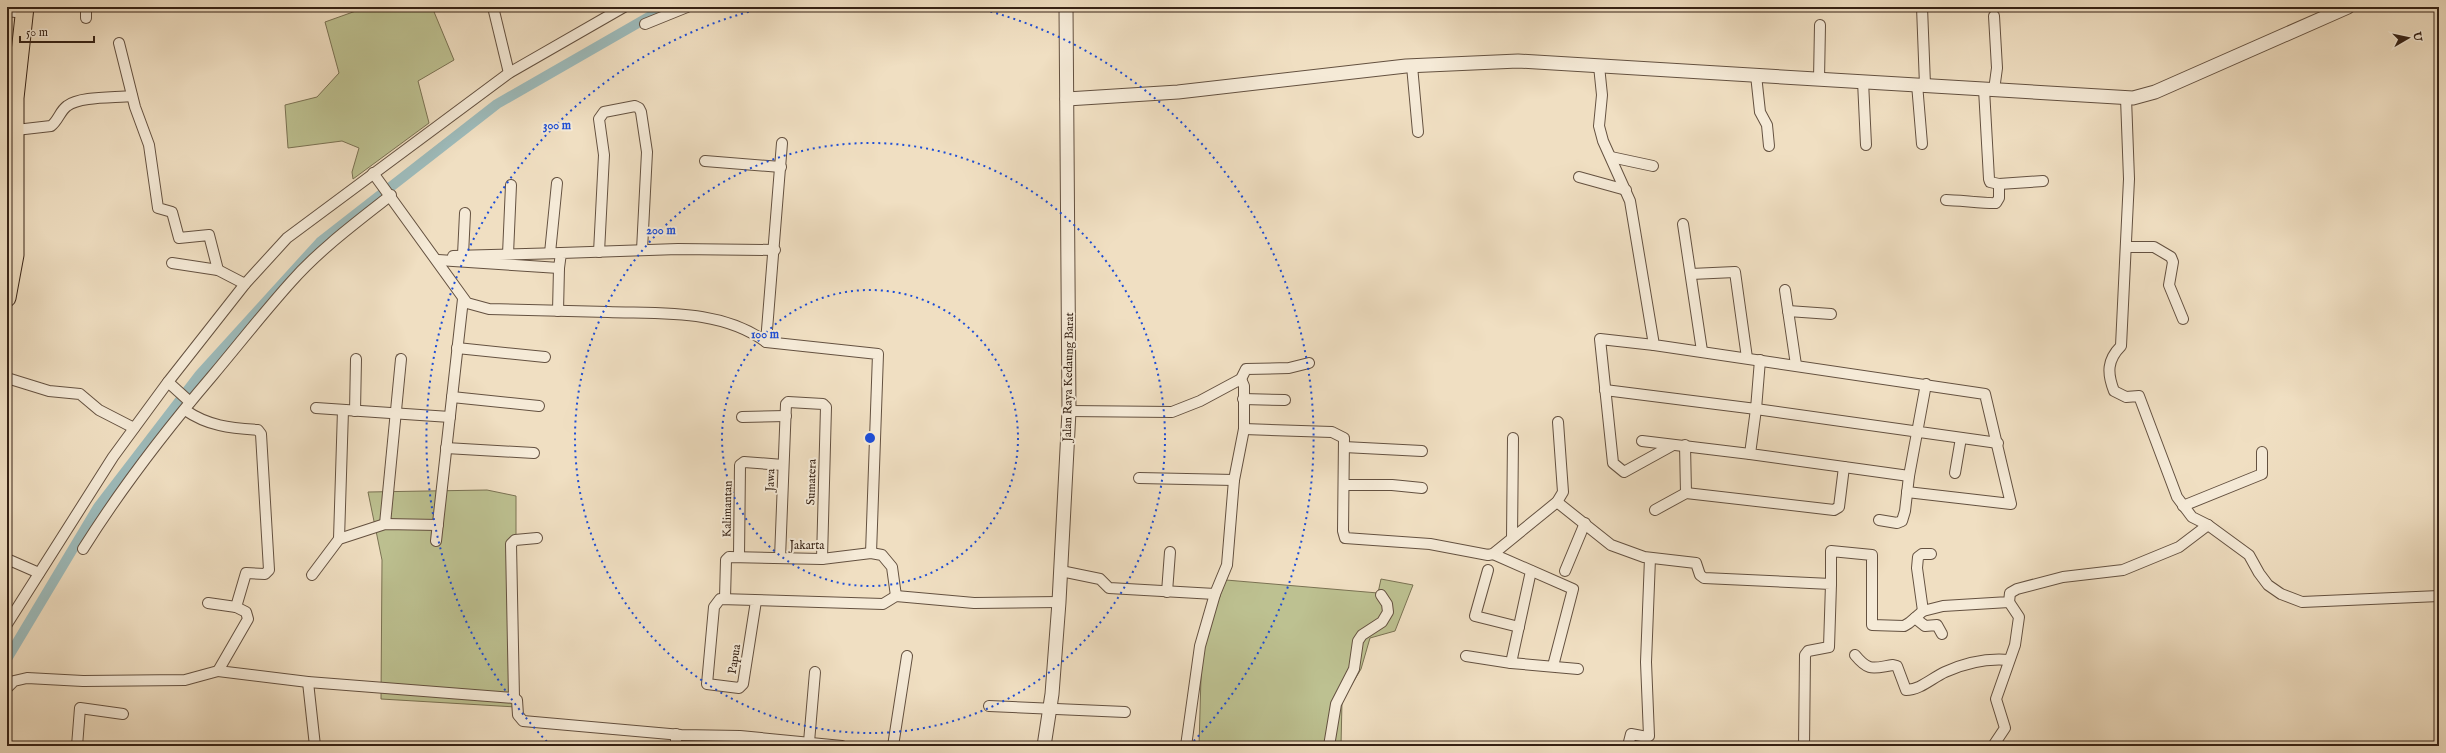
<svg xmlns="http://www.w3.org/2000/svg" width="2446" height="753" viewBox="0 0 2446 753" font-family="'IM FELL English',serif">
	<rect width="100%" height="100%" fill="#f0dfc2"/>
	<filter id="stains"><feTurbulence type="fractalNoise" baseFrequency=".005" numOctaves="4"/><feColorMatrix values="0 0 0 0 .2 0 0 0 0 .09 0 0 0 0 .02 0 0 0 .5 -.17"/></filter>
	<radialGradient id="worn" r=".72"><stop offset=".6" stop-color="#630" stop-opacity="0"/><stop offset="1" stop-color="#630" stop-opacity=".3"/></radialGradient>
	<!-- green -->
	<g fill="#bdc191" stroke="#7a7253">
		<path d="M367 7H432L454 60 418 81 429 123 353 179 352 172 359 148 342 141 288 148 285 105 317 97 339 73 325 22Z"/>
		<path d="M487 490 516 496V707L381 699 382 560 368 492Z"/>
		<path d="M1381 579 1413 585 1395 631 1370 638 1361 669 1342 701 1341 746H1199L1202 642 1226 580 1378 593Z"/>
	</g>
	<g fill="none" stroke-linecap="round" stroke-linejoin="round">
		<!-- canal -->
		<path stroke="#9dbbbb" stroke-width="10" d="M7 659 98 507 200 374 320 242 497 104 666 7"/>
		<!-- minor casing -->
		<g stroke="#645140" stroke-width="12">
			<g id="minor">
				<path d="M493 7 509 73"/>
				<path d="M1922 7 1925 85"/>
				<path d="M7 11 24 13"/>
				<path d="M1994 16 1997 68 1994 90"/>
				<path d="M86 18V7"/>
				<path d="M645 24 687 7"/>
				<path d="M119 43 135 107 149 145 158 208 172 212 179 238 209 235 218 270"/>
				<path d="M7 61H18"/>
				<path d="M1412 66 1418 132"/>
				<path d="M1599 66 1602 95 1599 126 1603 141 1630 201 1654 345 1985 394 2011 504 1907 492"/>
				<path d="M1756 75 1760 112 1767 125 1769 146"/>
				<path d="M1819 79 1820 25"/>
				<path d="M1863 81 1866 145"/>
				<path d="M1917 84 1922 144"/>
				<path d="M2126 98 2129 179 2121 346C2107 360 2107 373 2114 391L2126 397 2139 396 2177 497 2192 517 2208 525 2249 555 2259 573 2268 585 2281 594 2302 602 2439 596"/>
				<path d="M16 130 51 126C58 121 60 111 67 106 80 96 115 98 132 96"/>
				<path d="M1611 157 1653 166"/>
				<path d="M705 161 781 167"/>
				<path d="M373 173 467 303 489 309C529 310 568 311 608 312 661 314 721 309 766 342L878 354 871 553"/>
				<path d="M1579 177 1626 190"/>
				<path d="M1999 184 2043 181"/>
				<path d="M1946 200C1956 200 1991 204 1996 203L1999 198V184L1990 182 1989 179 1984 89"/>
				<path d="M1683 224 1702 351"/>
				<path d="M2126 247H2154L2171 257 2173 262 2169 285 2183 319"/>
				<path d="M599 252 604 155 599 119 604 112 635 106 639 108 641 112 647 152 642 250"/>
				<path d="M550 253 557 183"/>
				<path d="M508 254 511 185"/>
				<path d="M463 255 465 213"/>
				<path d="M453 256 561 253"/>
				<path d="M438 260 559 268 561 253 678 249 775 250"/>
				<path d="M172 263 218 270 245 284"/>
				<path d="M1691 274 1735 272 1747 358"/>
				<path d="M1785 290 1796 365"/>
				<path d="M558 311 559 268"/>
				<path d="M1788 311 1831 314"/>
				<path d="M766 342 782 143"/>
				<path d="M1654 345 1600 339 1613 463 1624 472 1673 445"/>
				<path d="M457 348 545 357"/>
				<path d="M7 378 49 391 80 394 99 410 134 428"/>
				<path d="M168 382 190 402"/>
				<path d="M1926 384 1909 476 1750 454 1756 409 1998 443"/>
				<path d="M1605 390 1756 409 1760 360"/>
				<path d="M452 397 539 406"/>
				<path d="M1243 399 1285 400"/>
				<path d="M316 408 450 417"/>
				<path d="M185 410C208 426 230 428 258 430L261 434 269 570 265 574 246 573 236 607"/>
				<path d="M355 411 356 359"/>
				<path d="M1069 411 1172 412 1200 401 1241 379 1246 369 1289 368 1309 363"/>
				<path d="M742 417 786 416"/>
				<path d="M1244 429 1332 432 1344 438 1343 531 1345 538 1430 544 1488 555 1493 554 1557 502 1563 492 1558 422"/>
				<path d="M1642 441 1750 454"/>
				<path d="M1685 445 1686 493"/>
				<path d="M1344 447 1422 451"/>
				<path d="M446 448 534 453"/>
				<path d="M1955 473 1961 438"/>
				<path d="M1139 478 1234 480"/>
				<path d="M1344 485H1392L1422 488"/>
				<path d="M1557 502 1611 545 1644 557 1696 563 1700 575 1704 578 1831 584 1829 647 1808 651 1805 655 1804 746"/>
				<path d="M2183 506 2262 474V452"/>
				<path d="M1655 510 1686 493 1834 510 1839 507 1844 467"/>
				<path d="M1879 520 1897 523 1902 521 1905 511 1909 476"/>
				<path d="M385 524 401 359"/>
				<path d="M1512 538 1513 438"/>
				<path d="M339 539 343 410"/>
				<path d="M436 541 463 299"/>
				<path d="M83 549C122 487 166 430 213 375 239 344 264 312 291 282 320 249 357 222 391 195"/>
				<path d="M1493 554 1573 589 1553 666"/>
				<path d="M739 556 740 465 744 462 783 465"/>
				<path d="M780 558 786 404 788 402 823 404 826 407 822 559"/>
				<path d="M7 559 39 573"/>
				<path d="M1488 570 1475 616 1519 627"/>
				<path d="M1061 571 1100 579 1109 588 1215 594"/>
				<path d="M1565 571 1585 523"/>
				<path d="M312 575 339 539 385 524 438 525"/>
				<path d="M1831 584V551L1872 555V625L1904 626 1909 623 1923 611 1943 606 2009 602 2010 593 2017 589 2063 577 2123 570 2179 547 2208 525"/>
				<path d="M1167 592 1170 552"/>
				<path d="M725 598 726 560 729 557 822 559 871 553 882 555 892 567 896 596"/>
				<path d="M756 601 743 684 739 688 707 684 714 607 720 599 883 604 896 596 974 603 1059 602"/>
				<path d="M208 603 236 607 246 612 248 619 218 671 308 682 514 698 517 700 518 715 523 721 681 735 740 736 842 746"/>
				<path d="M1923 611 1917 568 1918 557 1922 554H1931"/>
				<path d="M1915 618 1925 626 1937 625 1942 634"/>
				<path d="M7 624 113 457 168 382 245 284 287 238 509 73 624 7"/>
				<path d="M1855 655C1869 672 1873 668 1893 665L1897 666 1906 690C1920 690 1932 678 1945 672 1965 663 1987 658 2009 660"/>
				<path d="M1466 656 1511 663 1578 669"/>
				<path d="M1511 663 1531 571"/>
				<path d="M308 682 315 746"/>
				<path d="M7 688 14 681 27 678 83 681 185 680 218 671"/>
				<path d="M514 698 511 544 515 540 537 538"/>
				<path d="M989 706 1125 712"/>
				<path d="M809 742 815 672"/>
				<path d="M77 746 80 708 123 714"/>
				<path d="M676 746V734"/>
				<path d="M893 746 907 656"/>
				<path d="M1186 746 1200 646 1215 594 1227 565 1234 480 1244 429V386L1241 379"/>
				<path d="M1329 746 1336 704 1354 669 1358 641 1362 635 1382 622 1388 612 1387 604 1381 595"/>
				<path d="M1628 746 1631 734 1647 737 1649 736 1646 662 1650 558"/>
				<path d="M1993 746 2005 728 1996 699 2015 645 2019 617 2009 602"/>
			</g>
		</g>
		<!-- tertiary casing -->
		<g stroke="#645140" stroke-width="15">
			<g id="tertiary">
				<path d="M1067 99 1178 92 1406 66 1518 61 2133 98 2155 92 2348 7"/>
				<path d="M1044 746 1052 694 1059 602 1069 411 1066 7"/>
			</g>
		</g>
		<!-- primary casing -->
		<g stroke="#362215" stroke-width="19">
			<path id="primary" d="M7 298 15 255V98L25 7"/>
		</g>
		<!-- minor -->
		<use href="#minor" stroke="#f5ead7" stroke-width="10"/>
		<!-- tertiary -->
		<use href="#tertiary" stroke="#f5ead7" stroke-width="13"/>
		<!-- primary -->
		<use href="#primary" stroke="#f0dfc2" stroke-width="17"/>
	</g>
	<!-- distance rings -->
	<g fill="none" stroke="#1d4ed8" stroke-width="2" stroke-dasharray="2 4">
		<circle cx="870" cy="438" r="148"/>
		<circle cx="870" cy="438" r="295"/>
		<path d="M551 746A443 443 0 0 1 767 7M973 7A443 443 0 0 1 1189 746"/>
	</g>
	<g text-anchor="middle" stroke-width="4" stroke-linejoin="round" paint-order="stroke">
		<!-- street labels -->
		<g font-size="12" fill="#362215" stroke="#f5ead7">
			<text transform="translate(1068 377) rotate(-89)" y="4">Jalan Raya Kedaung Barat</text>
			<text transform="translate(770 480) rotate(-88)" y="4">Jawa</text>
			<text transform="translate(811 482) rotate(-88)" y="4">Sumatera</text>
			<text transform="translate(727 509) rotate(-89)" y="4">Kalimantan</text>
			<text x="807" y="549">Jakarta</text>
			<text transform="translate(734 659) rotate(-81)" y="4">Papua</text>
		</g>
	</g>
	<circle cx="870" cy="438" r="6" fill="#1d4ed8" stroke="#f5ead7" stroke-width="2"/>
	<g font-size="12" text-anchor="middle" font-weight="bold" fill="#1d4ed8" stroke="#f5ead7" stroke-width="4" stroke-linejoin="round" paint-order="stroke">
		<text x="557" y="129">300 m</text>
		<text x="661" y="234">200 m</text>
		<text x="765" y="338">100 m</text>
	</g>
	<!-- margin -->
	<rect width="2446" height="753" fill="none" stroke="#f0dfc2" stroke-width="24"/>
	<rect x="8" y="8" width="2430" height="737" fill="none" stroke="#362215" stroke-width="2"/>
	<rect x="12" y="12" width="2422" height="729" fill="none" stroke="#362215"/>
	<!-- north arrow -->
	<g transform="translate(2408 38) rotate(81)" stroke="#f5ead7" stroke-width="3" paint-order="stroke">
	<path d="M0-3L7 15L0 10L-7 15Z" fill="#362215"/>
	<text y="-6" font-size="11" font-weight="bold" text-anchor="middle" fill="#362215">U</text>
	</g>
	<!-- scale -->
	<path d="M20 36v6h74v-6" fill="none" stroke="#362215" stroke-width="2"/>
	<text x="26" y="36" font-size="12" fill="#362215" stroke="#f5ead7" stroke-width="3" paint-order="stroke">50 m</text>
	<rect width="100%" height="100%" filter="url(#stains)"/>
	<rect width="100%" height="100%" fill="url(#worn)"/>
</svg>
